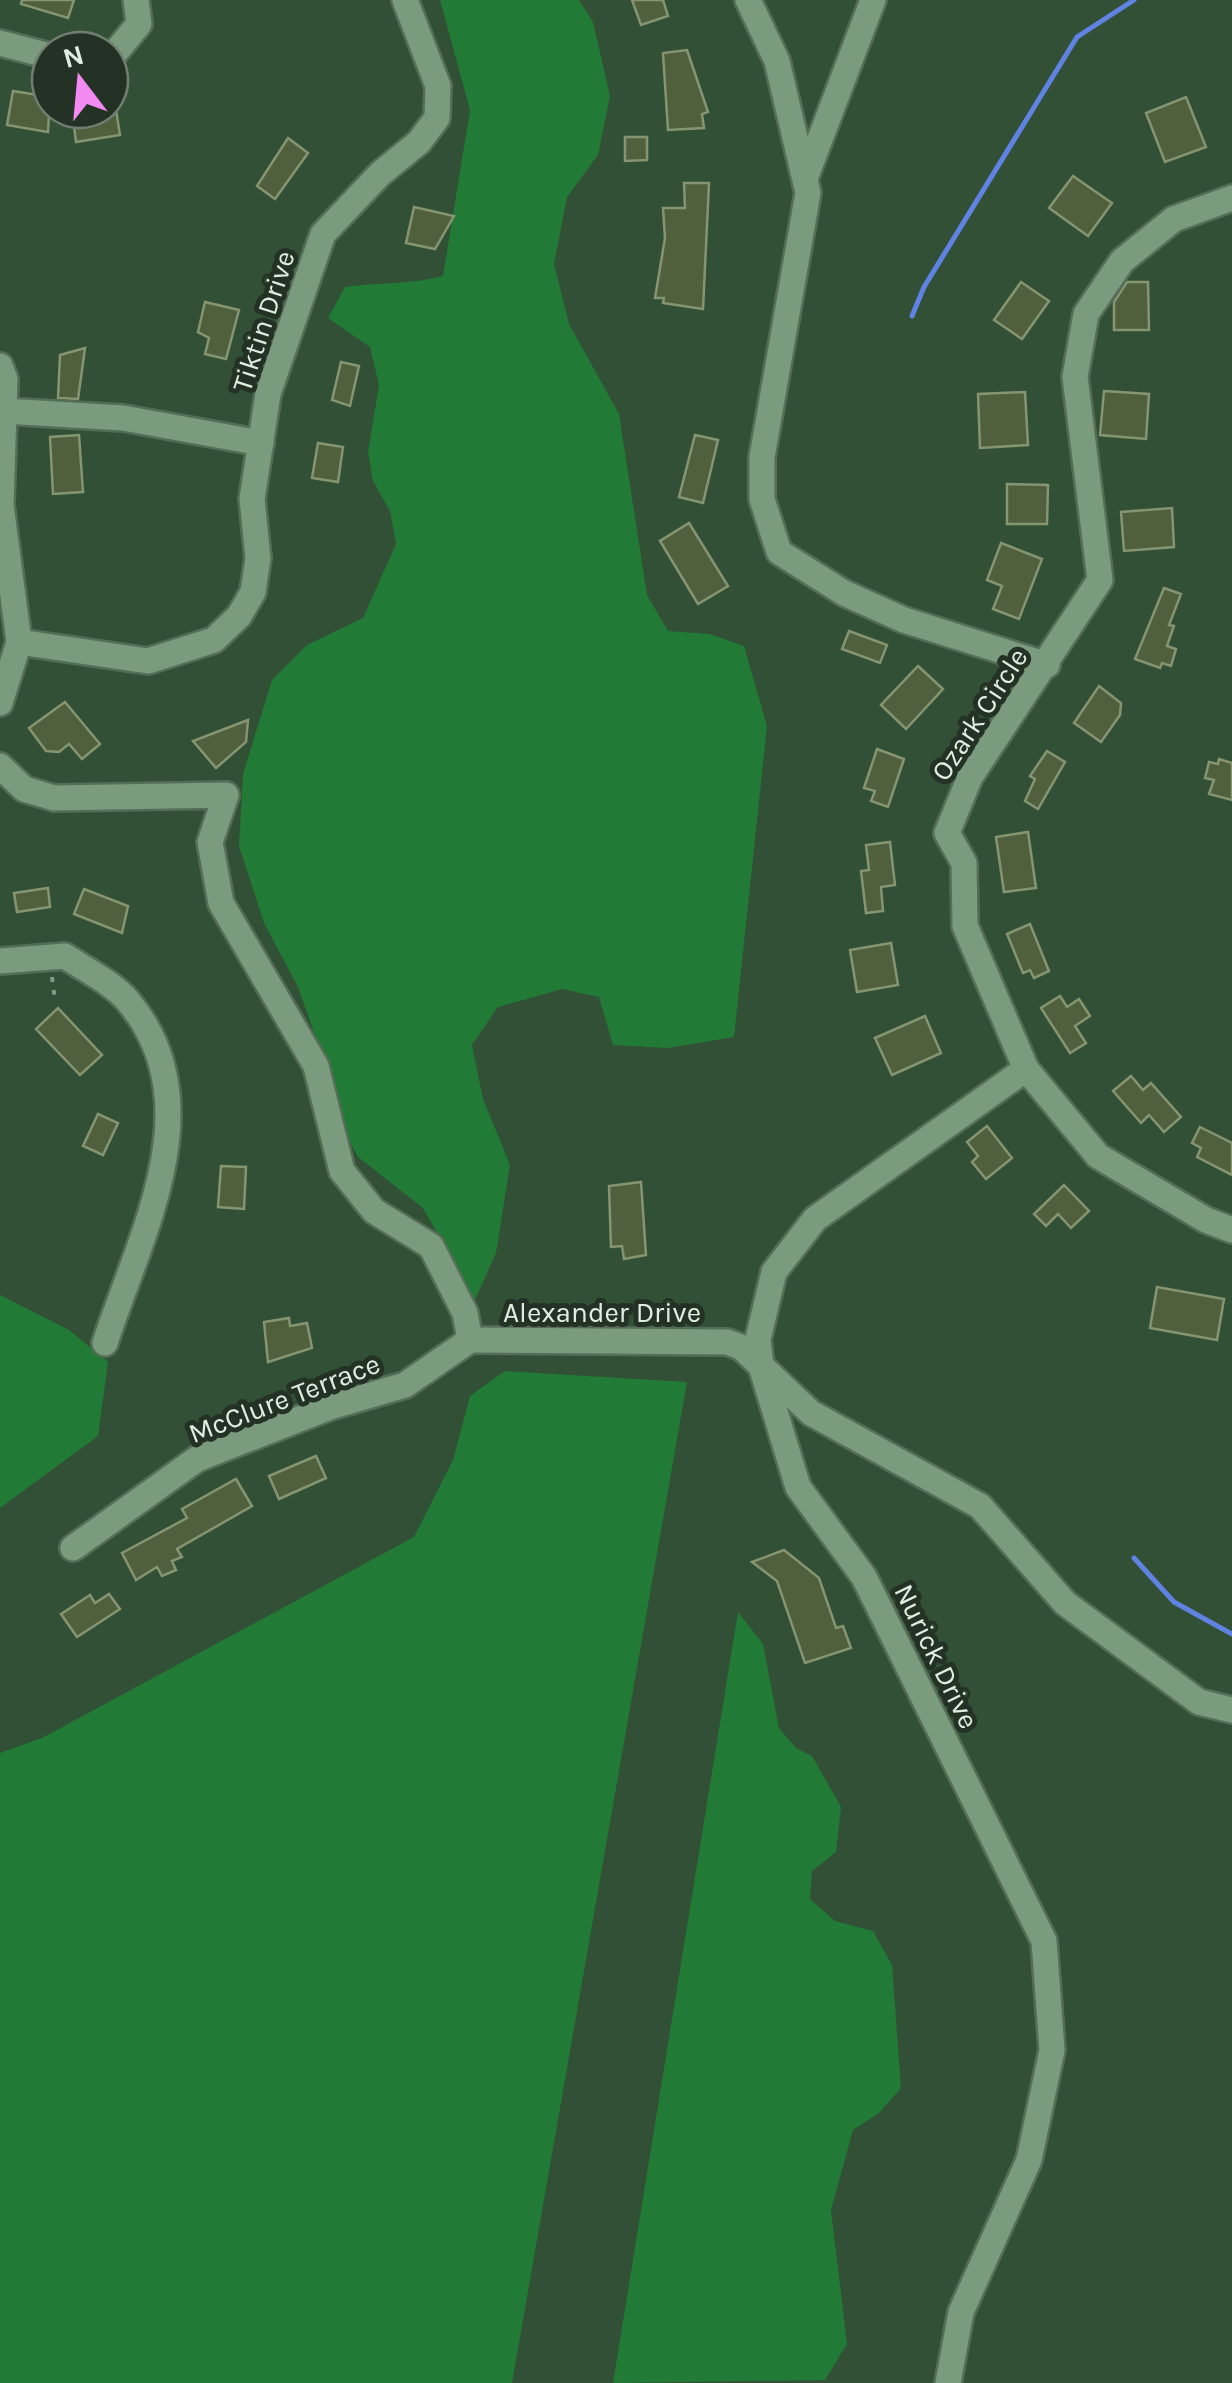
<svg xmlns="http://www.w3.org/2000/svg" width="1232" height="2383" viewBox="0 0 1232 2383" font-family="Karla,sans-serif">
	<rect width="100%" height="100%" fill="#325036"/>
	<!-- green -->
	<g fill="#217a35">
		<path d="M440 0H579L593 22 610 96 598 155 567 197 554 264 569 324 619 414 647 595 668 631 709 634 744 646 767 726 734 1037 668 1048 613 1045 599 997 562 989 498 1007 472 1045 483 1099 510 1165 496 1253 475 1300 423 1208 358 1157 335 1115 323 1057 298 987 264 923 239 846 243 774 272 680 307 645 363 618 396 544 390 511 373 481 368 452 379 385 370 347 328 318 345 287C379 282 410 285 443 276L470 110Z"/>
		<path d="M0 1295 69 1330 108 1362 98 1436 0 1508Z"/>
		<path d="M505 1371 687 1382 512 2383H0V1753L42 1738 414 1537 453 1460 470 1396Z"/>
		<path d="M738 1612 763 1644 779 1728 796 1748 812 1756 841 1807 836 1852 812 1871 810 1899 835 1921 873 1931 892 1965 901 2088 879 2113 853 2130 831 2210 847 2344 825 2380 613 2383Z"/>
	</g>
	<g fill="none" stroke-linecap="round" stroke-linejoin="round">
		<!-- stream -->
		<g stroke="#5f82e3" stroke-width="5">
			<path d="M912 316 924 287 1077 37 1134 0"/>
			<path d="M1134 1558 1174 1602 1232 1634"/>
		</g>
	</g>
	<!-- building -->
	<g fill="#505f3d" stroke="#859571" stroke-width="2.5">
		<path d="M22 0H74L68 18 21 4Z"/>
		<path d="M632 0H663L668 16 641 25Z"/>
		<path d="M687 50 708 112 702 114 704 128 668 130 663 53Z"/>
		<path d="M13 91 50 97 48 132 7 125Z"/>
		<path d="M1186 97 1206 147 1165 162 1146 113Z"/>
		<path d="M72 110H116L120 135 76 142Z"/>
		<path d="M625 137H647V160L625 161Z"/>
		<path d="M288 138 308 153 275 199 257 186Z"/>
		<path d="M1073 176 1112 203 1088 236 1049 208Z"/>
		<path d="M684 183H709L703 309 663 303 664 298H655L665 238 663 208H685Z"/>
		<path d="M414 207 454 216 435 249 406 243Z"/>
		<path d="M1021 282 1049 301 1022 339 994 320Z"/>
		<path d="M1127 282H1148L1149 330H1114V302Z"/>
		<path d="M205 302 239 310 226 359 205 354 209 338 198 332Z"/>
		<path d="M85 348 78 399 58 398 60 355Z"/>
		<path d="M341 362 359 366 350 406 332 400Z"/>
		<path d="M1104 391 1149 394 1146 439 1100 435Z"/>
		<path d="M1025 392 1028 445 980 448 978 394Z"/>
		<path d="M79 435 83 492 53 494 50 437Z"/>
		<path d="M695 435 718 440 703 503 679 497Z"/>
		<path d="M318 443 343 447 338 482 312 478Z"/>
		<path d="M1007 484 1048 485 1047 524H1007Z"/>
		<path d="M1172 508 1174 547 1124 551 1121 512Z"/>
		<path d="M689 523 728 586 698 604 660 541Z"/>
		<path d="M1001 543 1042 559 1019 619 993 609 1002 586 987 580Z"/>
		<path d="M1164 588 1181 594 1169 625 1174 626 1167 646 1176 649 1171 666 1162 663 1160 668 1135 659Z"/>
		<path d="M849 631 887 645 880 663 842 649Z"/>
		<path d="M918 666 943 689 906 729 881 705Z"/>
		<path d="M1099 686 1121 703 1120 715 1101 742 1074 723Z"/>
		<path d="M65 702 100 744 82 759 69 744 59 752 46 751 29 728Z"/>
		<path d="M248 720 246 742 216 768 193 741Z"/>
		<path d="M877 749 904 759 888 807 871 801 875 791 864 788Z"/>
		<path d="M1047 751 1065 762 1038 809 1025 801 1035 779 1030 776Z"/>
		<path d="M1219 759 1232 763V800L1209 794 1214 780 1205 778 1209 762 1218 764Z"/>
		<path d="M1028 832 1036 888 1004 892 996 837Z"/>
		<path d="M890 842 895 885 881 887 883 911 866 913 861 871 869 870 866 845Z"/>
		<path d="M48 888 50 907 17 912 14 893Z"/>
		<path d="M84 889 128 906 122 933 74 914Z"/>
		<path d="M1030 924 1049 971 1034 978 1030 970 1023 973 1007 934Z"/>
		<path d="M891 943 898 985 857 992 850 950Z"/>
		<path d="M1060 996 1067 1007 1079 999 1090 1016 1075 1026 1086 1043 1070 1053 1041 1008Z"/>
		<path d="M58 1008 102 1055 80 1075 36 1029Z"/>
		<path d="M925 1016 941 1053 892 1075 875 1038Z"/>
		<path d="M1131 1076 1143 1090 1151 1083 1181 1117 1164 1132 1149 1115 1141 1123 1113 1091Z"/>
		<path d="M98 1114 118 1123 103 1155 83 1146Z"/>
		<path d="M987 1126 1012 1158 986 1179 972 1162 978 1156 967 1142Z"/>
		<path d="M1200 1127 1232 1143V1175L1197 1157 1201 1148 1192 1143Z"/>
		<path d="M221 1166 246 1167 244 1209 218 1207Z"/>
		<path d="M641 1182 646 1255 624 1259 622 1246 611 1247 609 1186Z"/>
		<path d="M1064 1185 1089 1211 1071 1228 1058 1214 1046 1226 1034 1214Z"/>
		<path d="M1157 1287 1224 1299 1217 1340 1150 1328Z"/>
		<path d="M289 1318 290 1326 307 1323 312 1348 268 1362 264 1322Z"/>
		<path d="M316 1456 326 1478 279 1499 269 1476Z"/>
		<path d="M236 1479 252 1506 177 1549 182 1557 172 1561 176 1570 162 1576 157 1567 136 1580 122 1553 187 1518 182 1509Z"/>
		<path d="M784 1550 819 1578 836 1628 843 1626 851 1648 805 1663 777 1581 752 1562Z"/>
		<path d="M109 1594 120 1609 77 1637 61 1614 90 1595 95 1603Z"/>
	</g>
	<g fill="none" stroke-linecap="round" stroke-linejoin="round">
		<!-- minor casing -->
		<g stroke="#546d57" stroke-width="30">
			<g id="minor">
				<path d="M748 0 777 61 808 193 762 457V499L779 552 844 593 904 620 1047 665"/>
				<path d="M0 43 50 56"/>
				<path d="M110 59 139 24 136 0"/>
				<path d="M806 176 873 0"/>
				<path d="M1232 198 1174 219 1122 261 1086 314 1075 377 1100 580 970 777 947 833 964 863 965 926 1026 1069 1098 1156 1206 1220 1232 1230"/>
				<path d="M0 366 5 379 1 505 19 642 0 703"/>
				<path d="M4 411 123 418 261 443"/>
				<path d="M19 642 148 661 214 640 239 616 253 592 258 558 252 499 268 394 323 234 380 174 419 142 437 118 438 86 405 0"/>
				<path d="M0 766 24 789 54 798 226 795 210 842 221 903 316 1066 342 1171 374 1211 431 1246 465 1313 470 1340"/>
				<path d="M0 961 65 956C84 969 113 983 128 1001 214 1103 140 1235 105 1343"/>
				<path d="M470 1340 727 1342 741 1347 811 1413 980 1506 1065 1603 1199 1702 1232 1710"/>
				<path d="M73 1548 197 1459 330 1407 405 1385 470 1340"/>
				<path d="M948 2383 961 2312 1029 2160 1052 2050 1044 1941 864 1577 798 1487 761 1366 758 1339 774 1272 815 1219 1026 1069"/>
			</g>
		</g>
		<!-- path -->
		<path stroke="#829a85" stroke-width="4" stroke-dasharray="5 8" stroke-linecap="butt" d="M52 977 55 1001"/>
		<!-- minor -->
		<use href="#minor" stroke="#7b9b7e" stroke-width="25"/>
	</g>
	<g text-anchor="middle" stroke-width="10" stroke-linejoin="round" paint-order="stroke">
		<!-- street labels -->
		<g font-size="28" fill="#deefdf" stroke="#243226">
			<text transform="translate(263 321) rotate(-72)" y="10">Tiktin Drive</text>
			<text transform="translate(979 714) rotate(-57)" y="10">Ozark Circle</text>
			<text x="602" y="1322">Alexander Drive</text>
			<text transform="translate(284 1398) rotate(-21)" y="10">McClure Terrace</text>
			<text transform="translate(937 1656) rotate(64)" y="10">Nurick Drive</text>
		</g>
	</g>
	<!-- north arrow -->
	<g transform="translate(80 80) rotate(344)"><circle r="48" fill="#243226" stroke="#6e7e70" stroke-width="2.5"/>
	<path d="M0-8L18 38L0 25L-18 38Z" fill="#f38af2"/>
	<text y="-15" font-size="28" font-weight="bold" text-anchor="middle" fill="#deefdf">N</text>
	</g>
</svg>
